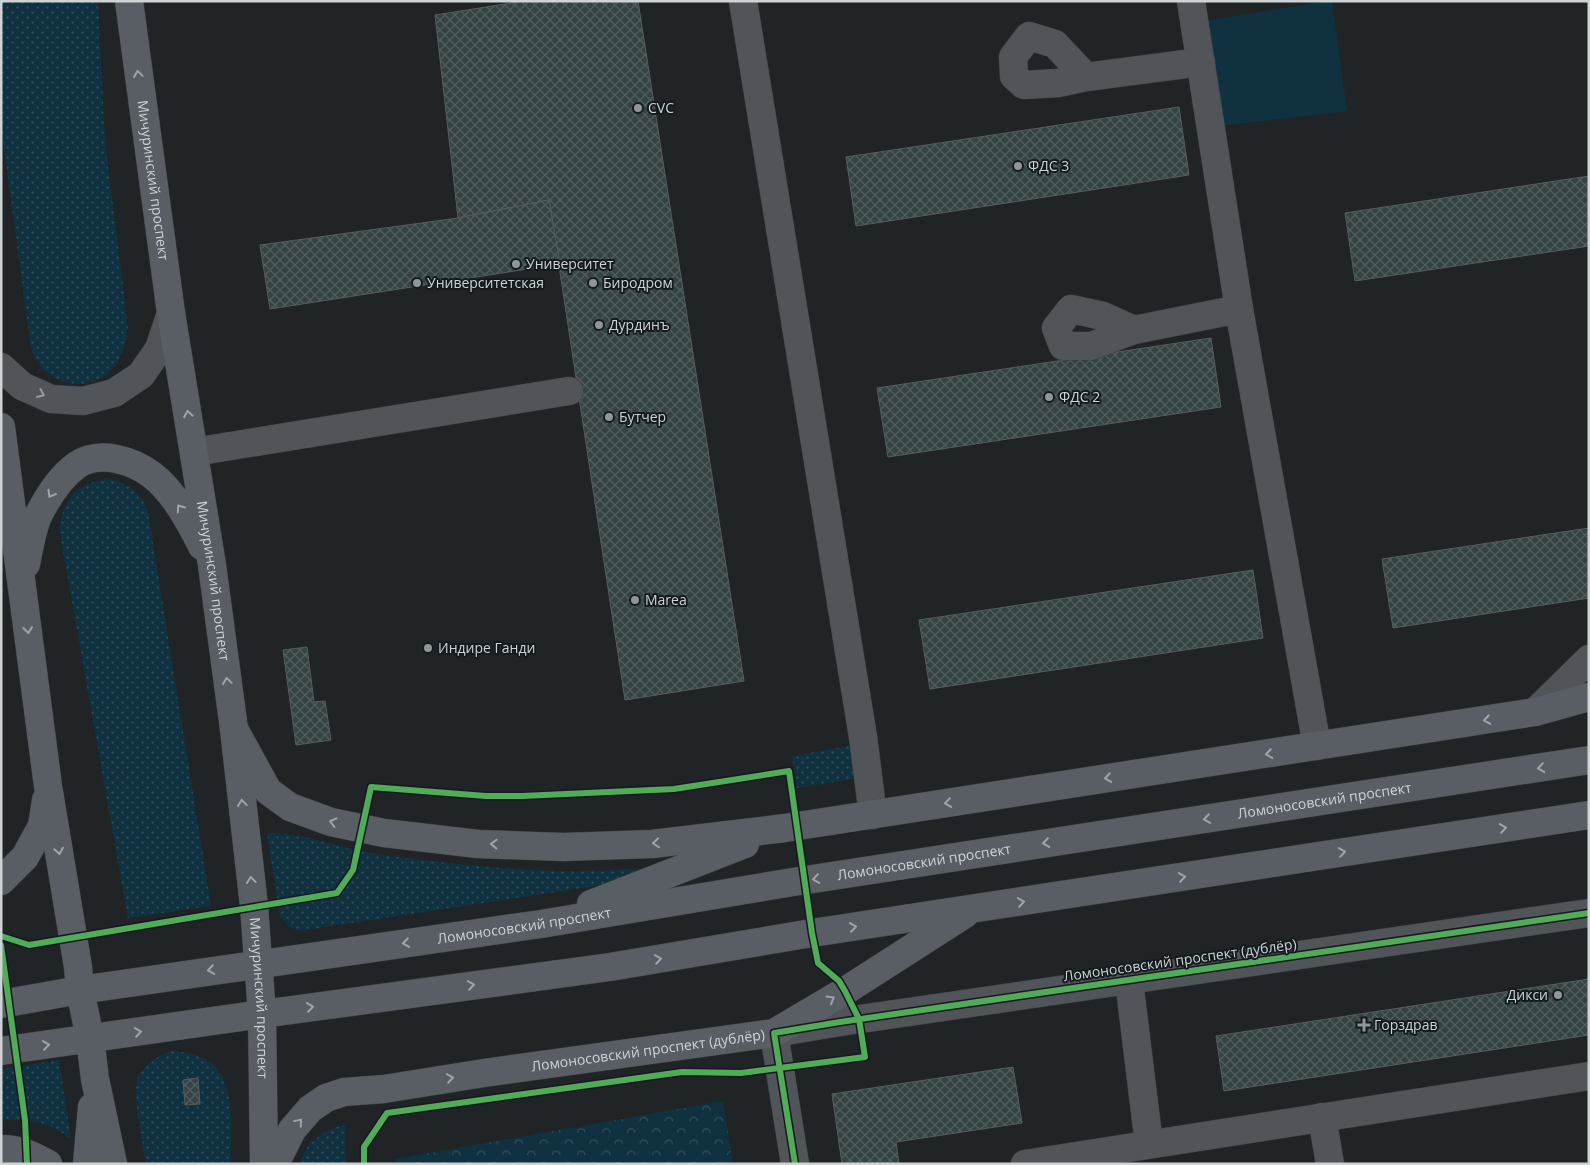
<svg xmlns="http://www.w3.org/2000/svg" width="1590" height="1165" viewBox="0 0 1590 1165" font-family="'Open Sans',sans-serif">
	<defs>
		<pattern id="grass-dots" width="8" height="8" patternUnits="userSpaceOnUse" patternTransform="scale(1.25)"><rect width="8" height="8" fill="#103140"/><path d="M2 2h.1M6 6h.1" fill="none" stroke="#324e5b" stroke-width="1.8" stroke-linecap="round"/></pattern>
		<pattern id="park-crowns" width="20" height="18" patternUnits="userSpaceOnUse" patternTransform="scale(1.25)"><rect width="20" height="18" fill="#103140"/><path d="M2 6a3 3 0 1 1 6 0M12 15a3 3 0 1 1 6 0" fill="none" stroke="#324e5b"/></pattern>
		<pattern id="building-cross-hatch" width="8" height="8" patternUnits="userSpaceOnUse" patternTransform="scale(1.25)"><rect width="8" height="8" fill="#354345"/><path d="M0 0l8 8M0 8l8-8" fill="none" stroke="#515d5f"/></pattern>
	</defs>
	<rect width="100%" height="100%" fill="#202426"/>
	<!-- grass -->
	<g fill="url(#grass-dots)">
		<path d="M1 1H98L105 142 128 326C126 339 124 351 117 363 99 391 61 390 40 366 36 361 34 354 31 348L1 127Z"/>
		<path d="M111 479C131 486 141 492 148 512L211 906 128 918 59 528C64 497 79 481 111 479Z"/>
		<path d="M855 745 860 778 797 788 792 756Z"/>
		<path d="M267 833C307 833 344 850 383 855 443 863 503 870 564 871 595 871 625 869 655 868L642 879 299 931 288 926 280 917Z"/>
		<path d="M171 1051C242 1054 230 1112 231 1164H146C143 1146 133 1096 137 1081 141 1066 157 1056 171 1051Z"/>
		<path d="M59 1060 71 1139C49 1122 29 1119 1 1120V1069Z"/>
		<path d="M345 1125 346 1164H300C304 1143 326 1128 345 1125Z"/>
	</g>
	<!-- park -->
	<path fill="url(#park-crowns)" d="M723 1101 733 1164H396V1159Z"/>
	<!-- pitch -->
	<path fill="#103140" d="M1327 1H1332L1347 111 1221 126 1204 21Z"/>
	<!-- building -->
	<g fill="url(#building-cross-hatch)" stroke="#585c5d">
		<path d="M524 1H638L744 681 625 700 549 200 458 218 435 15Z"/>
		<path d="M1179 107 1189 175 856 226 846 157Z"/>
		<path d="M1589 176V246L1355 281 1345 213Z"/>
		<path d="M549 200 560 264 270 309 260 245 458 218Z"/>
		<path d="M1211 338 1221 407 888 457 877 388Z"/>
		<path d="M1589 528V598L1393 628 1382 559Z"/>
		<path d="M1253 570 1263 638 930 689 919 620Z"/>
		<path d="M307 647 314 702 325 701 331 740 296 745 283 650Z"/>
		<path d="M1589 979V1035L1224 1091 1216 1036Z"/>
		<path d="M1013 1067 1022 1123 896 1142 899 1164H842L832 1094Z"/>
		<path d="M198 1078 200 1104 185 1105 183 1080Z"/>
	</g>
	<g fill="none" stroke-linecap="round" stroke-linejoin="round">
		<!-- minor casing -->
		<g stroke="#3d4041" stroke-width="29">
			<g id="minor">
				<path d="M743 1 863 737 873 815"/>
				<path d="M1191 1 1239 309 1317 746"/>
				<path d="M1086 77 1055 44 1029 36 1013 57 1014 76 1024 85 1058 83 1086 77 1201 62"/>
				<path d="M1134 330 1091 346H1063L1056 328 1071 309 1103 316 1134 330 1239 309"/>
				<path d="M1 367 22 386 51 399 83 401 114 393 141 375 159 349 171 313"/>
				<path d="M194 452 569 391"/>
				<path d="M1535 712 1589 659"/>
				<path d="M1129 981 1149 1144"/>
				<path d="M1322 1117 1330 1164"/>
				<path d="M795 1164 774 1033 840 1022 1589 913"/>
				<path d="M1025 1164 1589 1076"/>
			</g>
		</g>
		<!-- major casing -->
		<g stroke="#3d4041" stroke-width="29">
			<g id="major">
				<path id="s1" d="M129 1 171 313 212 565 234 729 254 906 262 1014 264 1164"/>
				<path d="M1 427 48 786 78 967 80 990 90 1038 95 1079 113 1164"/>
				<path d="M26 564C29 549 32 530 38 516 47 498 60 477 77 465 99 450 132 460 152 475 174 492 190 522 202 546"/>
				<path d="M234 729 268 791 290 807 331 822 384 833 478 844 563 847 652 844 785 828 1535 712 1589 697"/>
				<path d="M1 881 25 857 42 826 46 800"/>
				<path d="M591 904 745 844"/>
				<path id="s2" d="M1 1004 80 990 541 924 793 882 1589 760"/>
				<path d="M1 1051 262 1014 610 967 812 933 1589 815"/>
				<path d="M1 1149C20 1149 32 1155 48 1164"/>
				<path d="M87 1164 92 1107"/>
				<path id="s3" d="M275 1164 292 1130 310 1109 326 1098 344 1092 384 1089 484 1073 774 1033 845 991 965 914"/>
			</g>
		</g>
		<!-- minor -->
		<use href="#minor" stroke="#515459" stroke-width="28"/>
		<!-- major -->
		<use href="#major" stroke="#595e65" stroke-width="28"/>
		<!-- cycleway casing -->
		<g stroke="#141b1f" stroke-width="9">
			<g id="cycleway">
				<path d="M1 936 29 945 337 893 353 870 371 787 486 796H522L674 789 789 771 812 933 818 963 839 981 845 991 859 1019 865 1057 741 1073 682 1072 387 1113 364 1147V1164"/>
				<path d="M1 945 25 1120 27 1164"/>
				<path d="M795 1164 774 1033 840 1022 1589 913"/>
			</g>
		</g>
		<!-- cycleway -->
		<use href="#cycleway" stroke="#51ab58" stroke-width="6"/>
	</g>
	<!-- one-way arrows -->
	<defs><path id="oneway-chevron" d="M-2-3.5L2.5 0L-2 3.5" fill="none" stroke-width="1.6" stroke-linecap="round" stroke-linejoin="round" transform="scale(1.25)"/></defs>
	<g stroke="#9fa4a9">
		<use href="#oneway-chevron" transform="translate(138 74) rotate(-98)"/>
		<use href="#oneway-chevron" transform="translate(188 414) rotate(-100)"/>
		<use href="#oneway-chevron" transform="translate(51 494) rotate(119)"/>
		<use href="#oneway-chevron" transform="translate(180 508) rotate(-125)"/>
		<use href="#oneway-chevron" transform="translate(28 630) rotate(83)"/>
		<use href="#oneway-chevron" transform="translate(227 681) rotate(-98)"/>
		<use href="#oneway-chevron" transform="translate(1487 720) rotate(171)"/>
		<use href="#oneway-chevron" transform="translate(1269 754) rotate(171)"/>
		<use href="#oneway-chevron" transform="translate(1541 768) rotate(171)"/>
		<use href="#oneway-chevron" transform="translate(1108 778) rotate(171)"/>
		<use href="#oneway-chevron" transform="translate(242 803) rotate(-97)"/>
		<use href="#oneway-chevron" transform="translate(948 803) rotate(171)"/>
		<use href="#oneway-chevron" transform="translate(1207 819) rotate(171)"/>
		<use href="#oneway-chevron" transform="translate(333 822) rotate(-166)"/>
		<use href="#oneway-chevron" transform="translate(1503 828) rotate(-9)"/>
		<use href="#oneway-chevron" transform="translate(656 843) rotate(175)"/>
		<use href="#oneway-chevron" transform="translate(1046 843) rotate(171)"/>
		<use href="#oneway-chevron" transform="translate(494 844) rotate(-178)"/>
		<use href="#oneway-chevron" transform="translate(59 851) rotate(81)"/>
		<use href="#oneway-chevron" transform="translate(1342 852) rotate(-9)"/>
		<use href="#oneway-chevron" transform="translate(1182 877) rotate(-9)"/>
		<use href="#oneway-chevron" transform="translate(816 879) rotate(171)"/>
		<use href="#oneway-chevron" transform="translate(251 880) rotate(-97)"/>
		<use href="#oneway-chevron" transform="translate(1021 902) rotate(-9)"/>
		<use href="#oneway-chevron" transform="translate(853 927) rotate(-8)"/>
		<use href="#oneway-chevron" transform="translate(406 943) rotate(172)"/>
		<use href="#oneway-chevron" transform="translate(658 959) rotate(-9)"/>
		<use href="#oneway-chevron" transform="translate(211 970) rotate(171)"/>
		<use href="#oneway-chevron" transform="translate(471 985) rotate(-8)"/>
		<use href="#oneway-chevron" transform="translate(831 999) rotate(-31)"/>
		<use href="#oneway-chevron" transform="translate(310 1007) rotate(-8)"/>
		<use href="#oneway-chevron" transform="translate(138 1032) rotate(-8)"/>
		<use href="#oneway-chevron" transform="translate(46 1045) rotate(-8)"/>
		<use href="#oneway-chevron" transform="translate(450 1078) rotate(-9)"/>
		<use href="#oneway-chevron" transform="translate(299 1122) rotate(-50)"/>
	</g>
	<use stroke="#969a9e" href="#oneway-chevron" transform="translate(41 394) rotate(24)"/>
	<!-- markers -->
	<g fill="#919698" stroke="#141b1f" stroke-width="2">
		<circle cx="638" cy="108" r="5"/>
		<circle cx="1018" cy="166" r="5"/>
		<circle cx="516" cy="264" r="5"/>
		<circle cx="417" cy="283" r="5"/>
		<circle cx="593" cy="283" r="5"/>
		<circle cx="599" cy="325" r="5"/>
		<circle cx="1049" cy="397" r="5"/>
		<circle cx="609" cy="417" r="5"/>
		<circle cx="635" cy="600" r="5"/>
		<circle cx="428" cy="648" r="5"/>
		<circle cx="1558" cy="995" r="5"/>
		<path d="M1361.5 1017.5h5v5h5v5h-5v5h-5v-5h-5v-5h5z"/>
	</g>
	<g text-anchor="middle" stroke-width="4" stroke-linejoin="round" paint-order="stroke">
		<!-- poi labels -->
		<g font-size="14" fill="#ced3d6" stroke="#141b1f" text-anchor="start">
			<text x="648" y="113">CVC</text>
			<text x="1028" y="171">ФДС 3</text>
			<text x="526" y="269">Университет</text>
			<text x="427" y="288">Университетская</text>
			<text x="603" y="288">Биродром</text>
			<text x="609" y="330">Дурдинъ</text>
			<text x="1059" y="402">ФДС 2</text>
			<text x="619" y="422">Бутчер</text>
			<text x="645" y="605">Marea</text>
			<text x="438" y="653">Индире Ганди</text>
			<text x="1548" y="1000" text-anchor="end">Дикси</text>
			<text x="1374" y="1030">Горздрав</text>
		</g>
		<!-- street labels -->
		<g font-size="14" fill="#ced3d6" stroke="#141b1f">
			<text dy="5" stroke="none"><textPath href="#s1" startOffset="181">Мичуринский проспект</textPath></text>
			<text dy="5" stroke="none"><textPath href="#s1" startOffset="586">Мичуринский проспект</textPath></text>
			<text dy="5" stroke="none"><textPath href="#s2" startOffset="1339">Ломоносовский проспект</textPath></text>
			<text dy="5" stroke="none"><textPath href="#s2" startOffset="934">Ломоносовский проспект</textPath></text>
			<text dy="5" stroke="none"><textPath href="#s2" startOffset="529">Ломоносовский проспект</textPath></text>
			<text transform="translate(1180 960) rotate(-8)" y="5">Ломоносовский проспект (дублёр)</text>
			<text dy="5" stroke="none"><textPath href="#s1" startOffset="1006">Мичуринский проспект</textPath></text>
			<text dy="5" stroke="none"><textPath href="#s3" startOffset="411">Ломоносовский проспект (дублёр)</textPath></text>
		</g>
	</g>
	<!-- border -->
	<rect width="1590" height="1165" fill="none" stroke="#ced3d6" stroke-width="5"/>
</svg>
